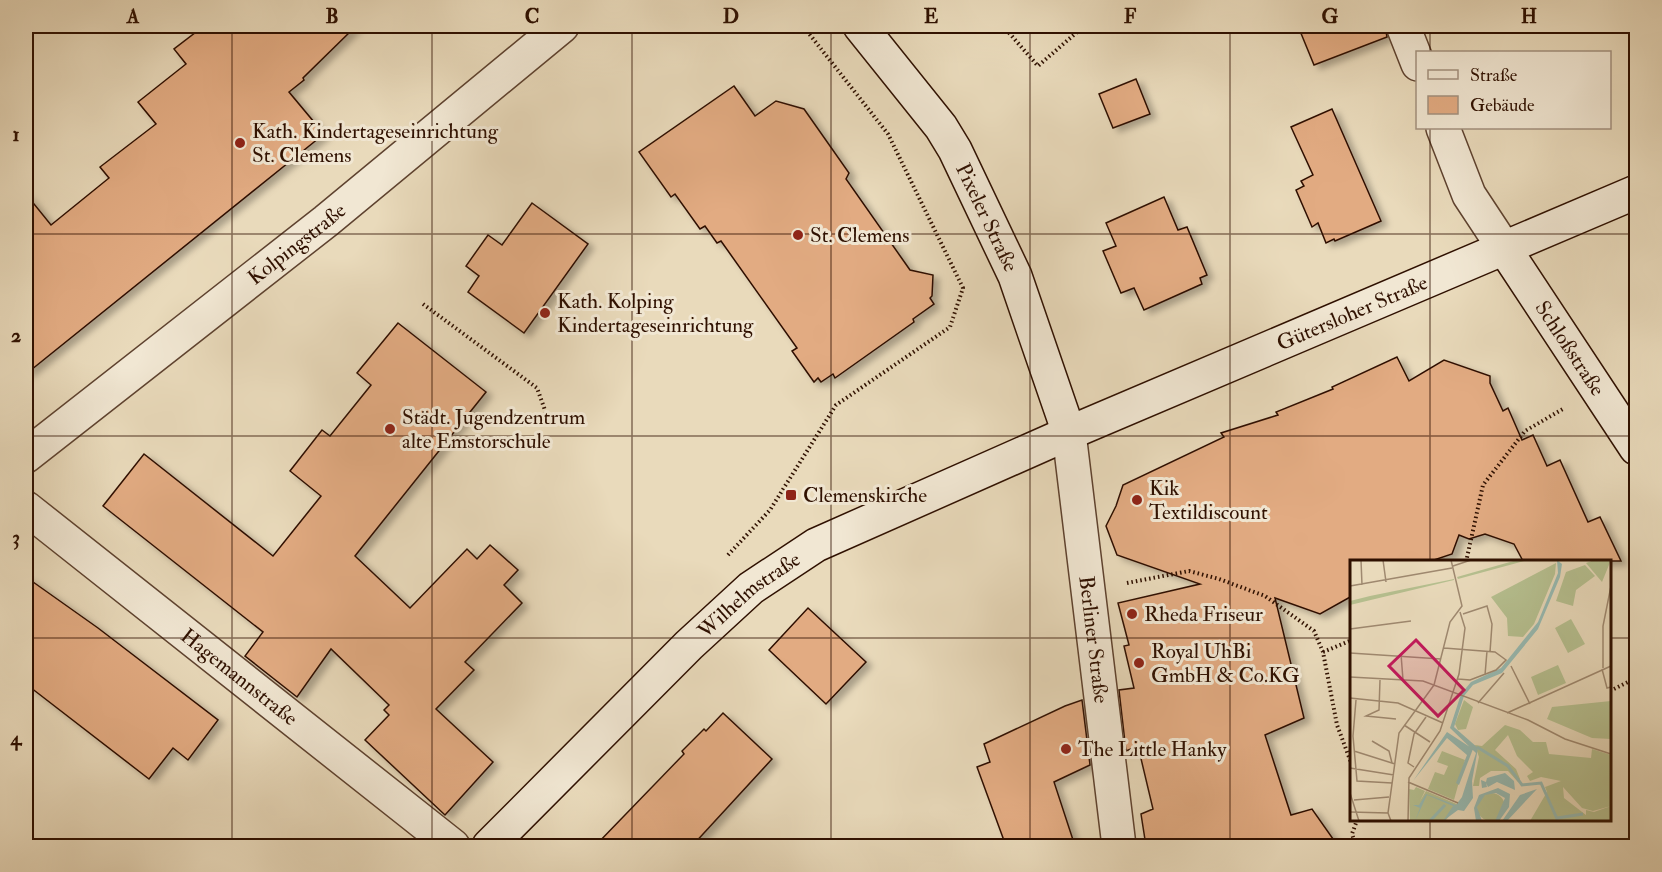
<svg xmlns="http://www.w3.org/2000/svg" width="1662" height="872" viewBox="0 0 1662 872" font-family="'IM FELL Double Pica',serif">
	<defs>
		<filter id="shadow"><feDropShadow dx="6" dy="4" stdDeviation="3" flood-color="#0004"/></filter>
	</defs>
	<rect width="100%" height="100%" fill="#e9dabb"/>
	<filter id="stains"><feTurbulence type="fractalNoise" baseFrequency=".00333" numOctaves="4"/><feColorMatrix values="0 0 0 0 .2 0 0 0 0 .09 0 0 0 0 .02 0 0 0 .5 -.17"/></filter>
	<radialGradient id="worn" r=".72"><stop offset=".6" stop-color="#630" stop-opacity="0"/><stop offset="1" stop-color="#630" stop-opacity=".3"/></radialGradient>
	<!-- building -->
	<g fill="#e2ab82" stroke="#2f1000" stroke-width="1.5" filter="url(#shadow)">
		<path d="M204 26H356L303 78 304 80 289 92 324 134 26 374V194L51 225 109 178 100 167 156 124 138 102 186 64 174 49Z"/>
		<path d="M1298 26H1385L1387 37 1314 65Z"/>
		<path d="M1136 79 1150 114 1113 128 1099 94Z"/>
		<path d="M734 86 755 116 776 101 804 109 849 173 846 179 910 270 933 275 932 296 930 298 934 304 913 319 914 322 835 378 833 374 821 382 818 378 814 382 792 351 797 348 721 241 717 243 705 226 700 229 675 194 671 197 639 152Z"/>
		<path d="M1332 109 1381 221 1335 241 1334 239 1326 243 1318 223 1312 227 1296 190 1304 186 1301 181 1313 175 1291 127Z"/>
		<path d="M1164 197 1178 230 1187 227 1207 275 1200 278 1202 284 1144 310 1134 288 1121 293 1103 251 1116 246 1106 223Z"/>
		<path d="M532 203 588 244 524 333 468 292 479 276 466 266 488 235 502 245Z"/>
		<path d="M398 323 486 392 355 556 410 608 467 549 477 559 490 545 518 570 504 585 522 603 465 662 474 670 436 709 493 762 445 815 365 740 389 715 384 710 389 705 331 649 297 697 245 656 263 632 103 506 144 454 273 556 321 496 290 471 322 430 330 436 371 385 357 373Z"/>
		<path d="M1397 357 1409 381 1444 360 1490 376V383L1503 411 1508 408 1522 440 1533 435 1547 466 1560 460 1588 522 1600 517 1621 561H1523L1514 544 1485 534 1469 539 1459 535 1452 554 1431 561H1352V596L1320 614 1275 598 1304 718 1265 735 1291 815 1312 809 1338 846H1146L1141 814 1153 809 1138 746 1126 751 1119 690 1134 688 1124 646 1129 645 1118 603 1200 584 1117 555 1106 526 1116 506 1123 485 1224 437 1221 433 1278 415 1276 412 1333 389 1332 387Z"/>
		<path d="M26 577 98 628 218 720 188 760 173 748 149 779 26 684Z"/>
		<path d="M808 608 866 662 826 704 769 650Z"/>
		<path d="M1082 700 1090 765 1054 782 1075 846H1006L977 767 990 762 984 744 1065 706Z"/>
		<path d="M723 713 772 759 692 846H595L684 754 682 751 704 729 706 731Z"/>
	</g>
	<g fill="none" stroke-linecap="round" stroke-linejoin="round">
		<!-- street casing -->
		<g stroke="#5e422f" stroke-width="36">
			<g id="street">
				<path d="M1403 26 1418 64"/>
				<path d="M1443 128 1469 195 1504 248"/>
				<path id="s1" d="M1069 433 1119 846"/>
				<path id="s2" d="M26 456 326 221 562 26"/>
				<path id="s3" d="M26 508 453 846"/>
			</g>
		</g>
		<!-- secondary casing -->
		<g stroke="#2f1000" stroke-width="36">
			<g id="secondary">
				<path id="s4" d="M860 26 941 127 955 150 1015 276 1069 433"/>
				<path id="s5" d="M1504 248 1636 448"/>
				<path id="s6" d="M489 846 689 645 751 588 816 545 1069 433 1636 192"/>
			</g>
		</g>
		<!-- path -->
		<g stroke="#2f1000" stroke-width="4" stroke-dasharray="1.5 3" stroke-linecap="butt">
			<path d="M1003 26 1038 66 1084 26"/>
			<path d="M423 304 537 388 546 413"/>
			<path d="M728 555 770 510 836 405 950 327 963 288 888 134 803 26"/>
			<path d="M1466 562 1483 485 1525 431 1563 409"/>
			<path d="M1127 583 1189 571 1219 579 1265 596 1314 631 1323 652 1337 725 1352 765"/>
			<path d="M1323 652 1352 640"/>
			<path d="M1610 691 1636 678"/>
			<path d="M1356 846 1352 834 1357 820"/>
		</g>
		<!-- street -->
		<use href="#street" stroke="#f1e7d3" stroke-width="33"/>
		<!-- secondary -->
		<use href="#secondary" stroke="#f1e7d3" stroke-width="33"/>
	</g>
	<!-- grid -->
	<path fill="none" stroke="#2f1000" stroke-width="1.5" stroke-opacity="0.55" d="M232 26V846M432 26V846M632 26V846M831 26V846M1030 26V846M1230 26V846M1430 26V52M1430 128V562M26 234H1636M26 436H1636M26 638H1352M1610 638H1636M1430 820V846"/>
	<!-- markers -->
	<g fill="#8f2418" stroke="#f1e7d3" stroke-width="2">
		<circle cx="240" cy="143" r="6"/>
		<circle cx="798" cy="235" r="6"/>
		<circle cx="545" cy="313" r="6"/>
		<circle cx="390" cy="429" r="6"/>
		<rect x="785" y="489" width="12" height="12" rx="3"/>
		<circle cx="1137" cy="500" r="6"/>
		<circle cx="1132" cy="614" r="6"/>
		<circle cx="1139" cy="663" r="6"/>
		<circle cx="1066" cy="749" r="6"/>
	</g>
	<g text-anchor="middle" stroke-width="6" stroke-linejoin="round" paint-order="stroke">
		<!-- poi labels -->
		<g font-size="21" fill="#2f1000" stroke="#f1e7d3" text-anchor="start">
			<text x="252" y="138">Kath. Kindertageseinrichtung<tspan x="252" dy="24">St. Clemens</tspan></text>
			<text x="810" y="242">St. Clemens</text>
			<text x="557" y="308">Kath. Kolping<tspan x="557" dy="24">Kindertageseinrichtung</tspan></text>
			<text x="402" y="424">Städt. Jugendzentrum<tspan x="402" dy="24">alte Emstorschule</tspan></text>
			<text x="1149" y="495">Kik<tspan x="1149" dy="24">Textildiscount</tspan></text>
			<text x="803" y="502">Clemenskirche</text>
			<text x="1144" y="621">Rheda Friseur</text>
			<text x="1151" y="658">Royal UhBi<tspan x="1151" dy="24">GmbH &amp; Co.KG</tspan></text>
			<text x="1078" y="756">The Little Hanky</text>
		</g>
		<!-- street labels -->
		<g font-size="21" fill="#2f1000" stroke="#f1e7d3">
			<text dy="7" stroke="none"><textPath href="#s4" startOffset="231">Pixeler Straße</textPath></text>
			<text dy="7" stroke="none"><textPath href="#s2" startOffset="344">Kolpingstraße</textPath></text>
			<text dy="7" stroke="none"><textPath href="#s6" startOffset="1030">Gütersloher Straße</textPath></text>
			<text dy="7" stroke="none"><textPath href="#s5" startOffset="120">Schloßstraße</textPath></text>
			<text dy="7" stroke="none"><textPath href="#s6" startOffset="362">Wilhelmstraße</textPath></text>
			<text dy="7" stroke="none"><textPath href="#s1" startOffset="208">Berliner Straße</textPath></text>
			<text dy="7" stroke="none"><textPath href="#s3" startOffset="272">Hagemannstraße</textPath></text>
		</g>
	</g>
	<!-- overview -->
	<g transform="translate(1350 560)">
		<rect width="261" height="261" fill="#e9dabb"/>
		<path d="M167 0H178L108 19 107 17ZM244 0H261L252 22 236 3ZM206 3 205 14 184 64 173 77 158 76 157 58 141 37ZM235 5 245 16 226 30 223 46 206 41 216 12ZM104 19V20L0 45V41L20 36ZM221 59 235 84 218 93 205 68ZM208 105 216 123 188 135 181 117ZM114 140 123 147 116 169 108 170 105 164ZM261 141V179L242 178 197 159 202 147ZM155 165 170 170 183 182H196L199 194 241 198 242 189 261 195V261H180L197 232 195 227 211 221 191 217 180 221 177 216 183 212 167 196 158 175 145 190 166 209 170 219 168 222 158 211H141L130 218 129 226H123L129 197 125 185 132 186ZM213 227 232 248 243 251 261 246 244 252 236 250V255L214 238ZM92 191 115 200 104 240 78 229 85 212 94 215 98 206 87 202ZM66 227 75 231 70 241 76 231 109 245 95 261H60L59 229 64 230ZM127 247a14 14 0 1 1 28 0a14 14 0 1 1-28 0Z" fill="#b6c090" fill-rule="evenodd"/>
		<path d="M207 0 212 4 210 17 188 69 152 113 123 125 114 136 104 167 128 188 122 221 123 238 114 251 108 250 93 261 103 246 77 235 65 261 70 248 63 245H69L76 234 106 245 112 237 126 193 100 168 111 134 121 122 151 108 188 62 208 13ZM97 172 123 189 109 225 106 223 117 195 97 178 63 221ZM155 213 164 221 165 230 147 222 138 227 136 223 137 227 132 228 131 220 136 222 137 218ZM148 228 160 234 159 247 149 261H145L155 238 146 233 135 235 127 247 132 261H126L124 248 129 235ZM187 229 157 261H152L170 235Z" fill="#97bab2"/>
		<path fill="none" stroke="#97bab2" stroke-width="3" d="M127 187 158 206 172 225 191 223 208 261M207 258 233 254M80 261 95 245"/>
		<path fill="none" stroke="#9f8970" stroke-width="1.5" d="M11 0 12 25M33 0 36 22M103 6 121 0M0 26 102 8M113 54 137 46 142 64 140 92M0 69 61 61M94 88 145 92 156 100 146 110 120 120 108 119M0 93 91 99M51 94 53 120M161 106 180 144M253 108V66L261 26M252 109 257 128 261 127M135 115 137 91M0 117 73 121 178 160 215 179 261 194M30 120 29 150 16 156 46 159M84 125 100 62 112 46 101 0M0 138 48 143 93 163M6 140 3 176 7 221 42 223M128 143 154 113M157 153 261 106M54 165 80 182M22 181 39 191 42 203M4 191 45 204M64 207 58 203 64 174 76 157M0 208 44 215M58 222 108 243M0 233 9 261M4 240 39 237M0 252 38 253M41 261 38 253 49 173 84 125M58 261 59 218 90 171 109 114 115 68 110 52"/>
		<path fill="#c2185b" fill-opacity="0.15" stroke="#c2185b" stroke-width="3" d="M66 80 114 130 88 156 39 106Z"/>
		<rect width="261" height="261" fill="none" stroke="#2f1000" stroke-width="3"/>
	</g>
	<!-- margin -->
	<rect width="1662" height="872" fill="none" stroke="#e9dabb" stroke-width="66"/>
	<!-- legend -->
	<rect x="1416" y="51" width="195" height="78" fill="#f1e7d3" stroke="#a3917f" stroke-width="1.5"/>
	<rect x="1428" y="70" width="30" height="9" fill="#f1e7d3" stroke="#a3917f" stroke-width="1.5"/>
	<text x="1470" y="81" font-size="18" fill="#2f1000">Straße</text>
	<rect x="1428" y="96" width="30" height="18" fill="#e2ab82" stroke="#a3917f" stroke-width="1.5"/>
	<text x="1470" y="111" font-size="18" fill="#2f1000">Gebäude</text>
	<rect x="33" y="33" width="1596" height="806" fill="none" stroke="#2f1000" stroke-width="2"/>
	<g font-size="20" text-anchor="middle" font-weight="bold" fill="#2f1000">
		<text x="133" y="23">A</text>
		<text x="332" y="23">B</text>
		<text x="532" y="23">C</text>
		<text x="731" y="23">D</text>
		<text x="931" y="23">E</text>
		<text x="1130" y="23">F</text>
		<text x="1330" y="23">G</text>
		<text x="1529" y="23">H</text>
		<text x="16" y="141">1</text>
		<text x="16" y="342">2</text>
		<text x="16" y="544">3</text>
		<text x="16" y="745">4</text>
	</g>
	<rect width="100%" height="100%" filter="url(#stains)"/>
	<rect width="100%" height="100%" fill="url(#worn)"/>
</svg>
